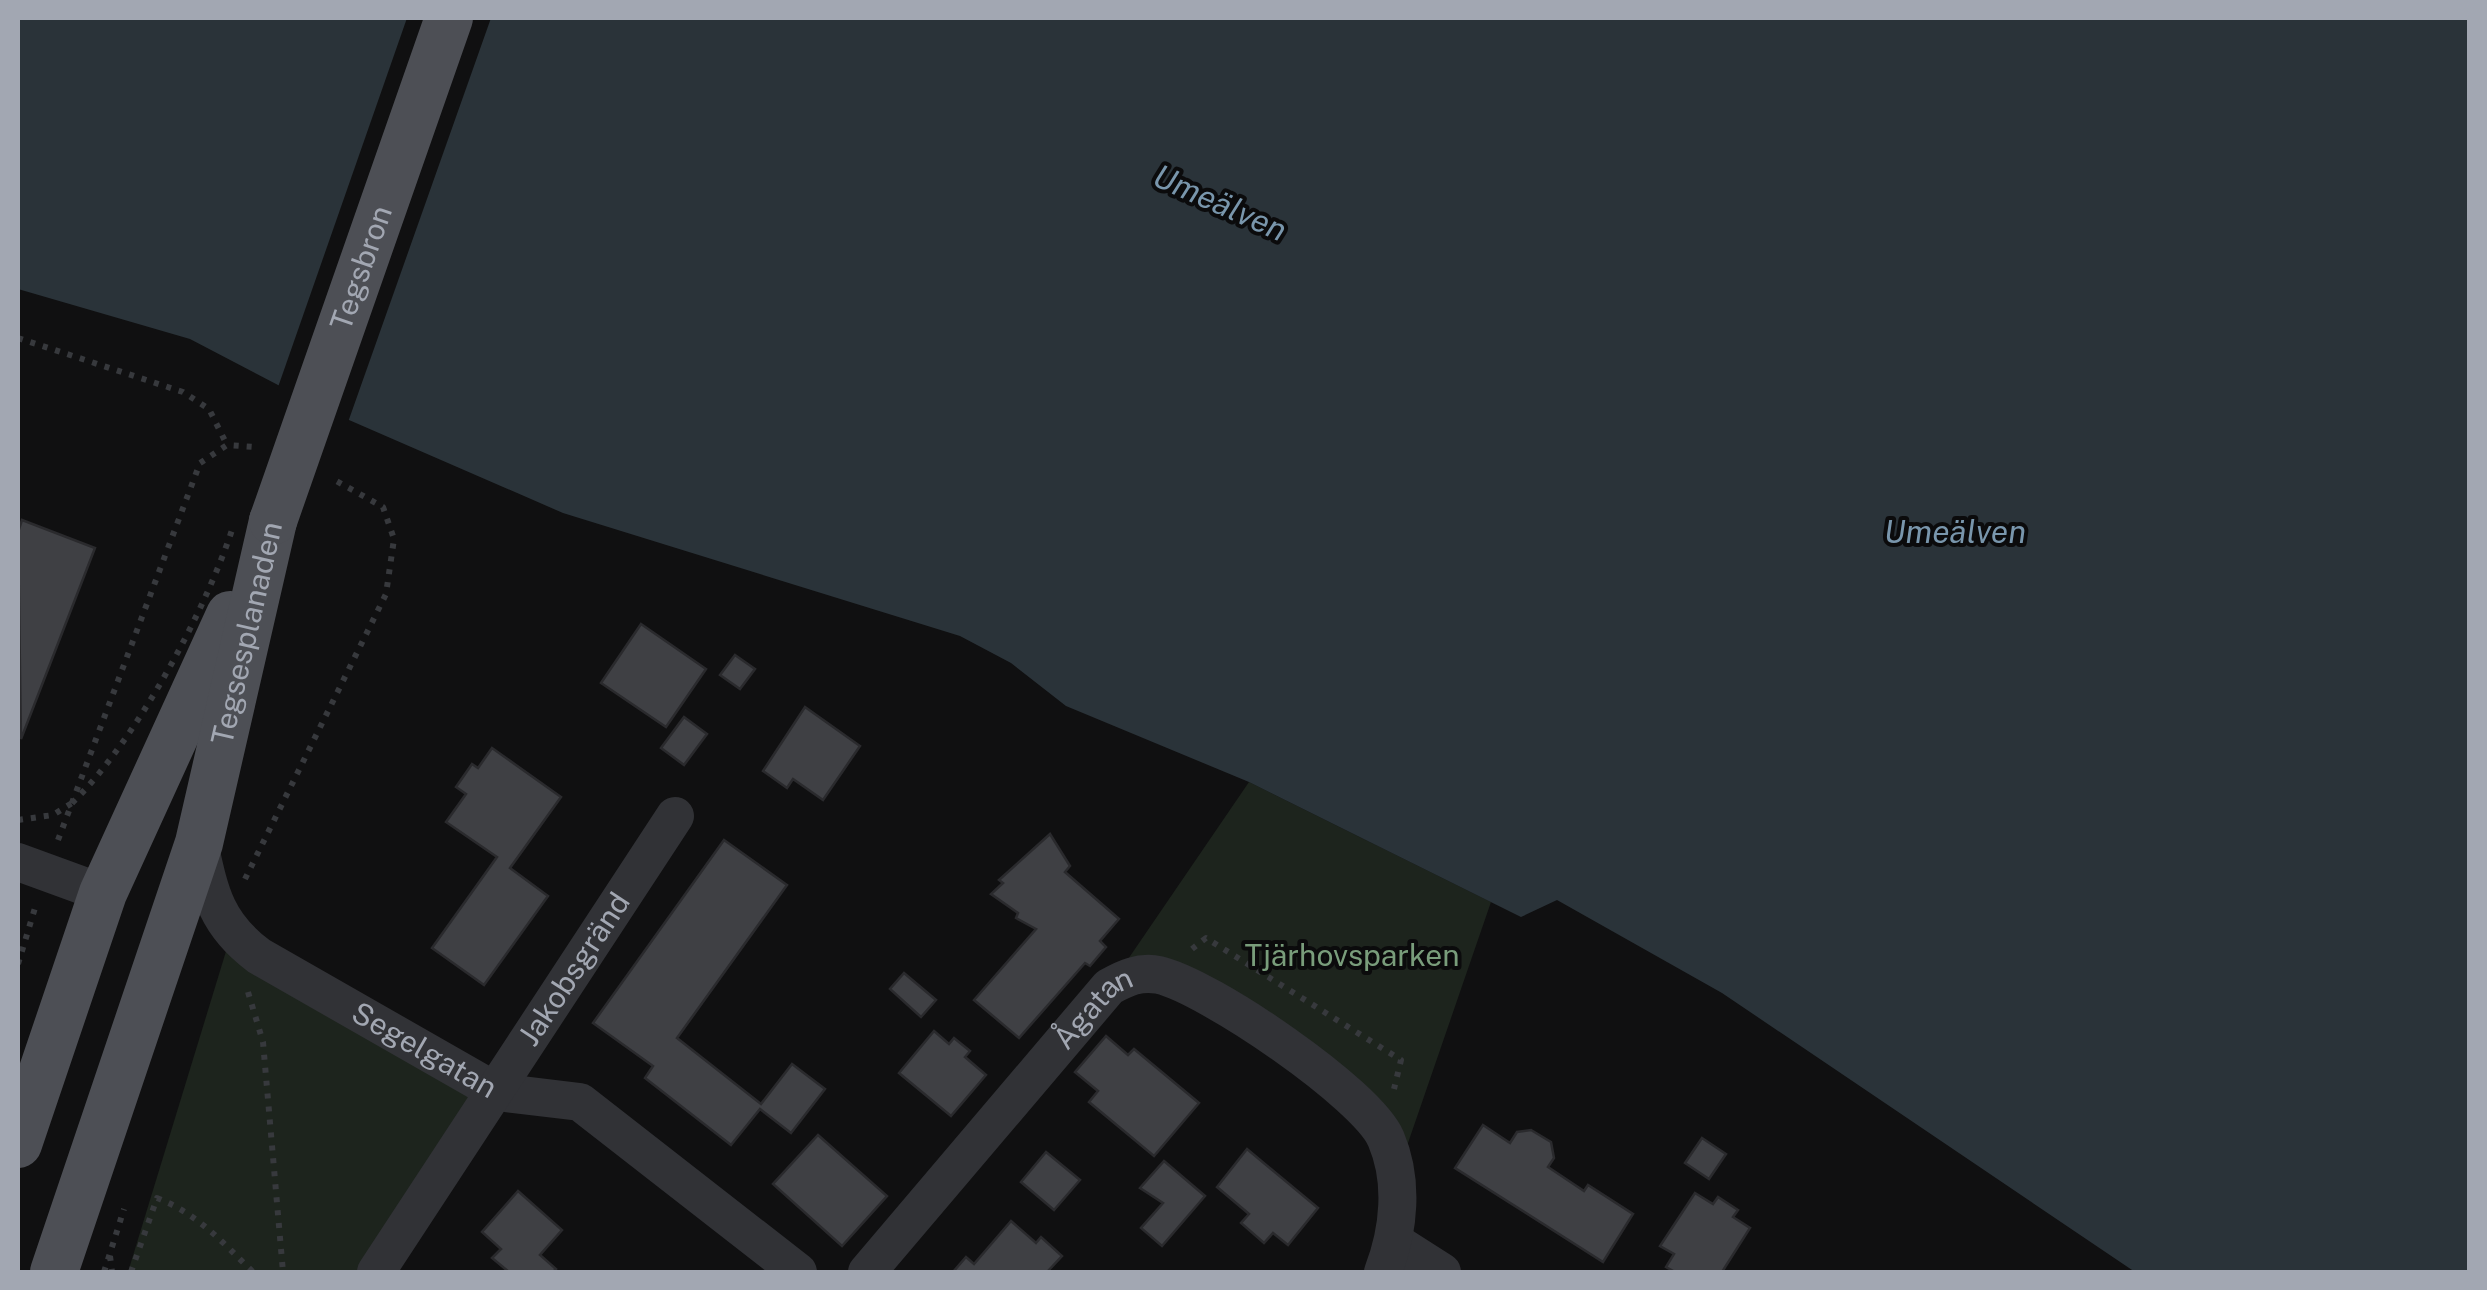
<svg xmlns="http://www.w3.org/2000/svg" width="2487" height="1290" viewBox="0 0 2487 1290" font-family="'Public Sans',sans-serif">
	<rect width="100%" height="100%" fill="#101011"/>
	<!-- green -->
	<g fill="#1d241d">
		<path d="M1249 782 1491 902 1398 1172 1384 1134 1160 975 1109 987Z"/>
		<path d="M231 935 497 1092 376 1272H128Z"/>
	</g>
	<!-- water -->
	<path fill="#2a3339" d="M18 18H2469V1272H2135L1722 993 1557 900 1521 917 1249 782 1066 706 1011 663 960 636 563 513 326 410 190 339 18 289Z"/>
	<!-- pier -->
	<path fill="#101011" d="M407 18H491L347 425 277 390Z"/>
	<!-- building -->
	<g fill="#3f4044" stroke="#2a2a2d" stroke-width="2.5">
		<path d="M22 520 95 548 21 739 18 532Z"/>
		<path d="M641 624 706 669 666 727 601 683Z"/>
		<path d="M735 655 755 669 740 689 720 675Z"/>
		<path d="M805 707 860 746 823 800 793 779 787 788 763 771Z"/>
		<path d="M684 717 707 734 684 765 661 748Z"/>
		<path d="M492 748 561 797 510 868 548 896 484 985 432 948 497 857 446 822 466 794 456 787 472 764 478 768Z"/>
		<path d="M1050 834 1070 866 1065 872 1119 919 1100 941 1106 947 1090 966 1085 963 1019 1038 974 1000 1036 929 1016 918 1018 913 991 894 1003 883 999 880Z"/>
		<path d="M724 840 787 885 677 1038 761 1104 792 1064 825 1089 791 1133 760 1109 731 1145 645 1078 653 1066 593 1023Z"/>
		<path d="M904 973 936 1000 921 1017 890 989Z"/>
		<path d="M934 1031 949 1044 954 1038 970 1051 965 1057 986 1075 951 1116 899 1073Z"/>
		<path d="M1106 1036 1128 1055 1134 1049 1199 1103 1154 1156 1089 1102 1098 1091 1075 1072Z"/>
		<path d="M1483 1125 1510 1143 1517 1132 1531 1130 1551 1142 1554 1158 1548 1167 1584 1191 1588 1185 1633 1214 1603 1262 1455 1168Z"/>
		<path d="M818 1135 887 1196 842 1246 773 1184Z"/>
		<path d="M1702 1138 1726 1154 1709 1179 1685 1163Z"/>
		<path d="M1247 1149 1318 1208 1288 1245 1273 1233 1264 1243 1241 1223 1249 1214 1217 1187Z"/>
		<path d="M1046 1152 1080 1180 1054 1210 1021 1182Z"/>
		<path d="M1164 1161 1205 1196 1162 1246 1141 1228 1163 1203 1140 1188Z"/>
		<path d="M518 1191 562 1230 540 1255 556 1269 553 1272H509L492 1258 501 1249 482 1232Z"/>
		<path d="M1695 1193 1713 1204 1718 1197 1738 1210 1733 1217 1750 1228 1722 1272H1675L1666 1267 1674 1254 1660 1246Z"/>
		<path d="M1011 1221 1036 1243 1041 1237 1062 1256 1047 1272H953L966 1257 974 1264Z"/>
	</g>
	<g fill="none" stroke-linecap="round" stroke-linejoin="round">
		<!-- path -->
		<g stroke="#37393d" stroke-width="6" stroke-dasharray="5 8" stroke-linecap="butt">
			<path d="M18 338 183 392 209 409 227 445"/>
			<path d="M18 820 53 815 72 803"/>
			<path d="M58 840 200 463 227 445 255 447"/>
			<path d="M245 879 386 594 394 539 383 507 331 478"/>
			<path d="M1192 949 1206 938 1401 1060 1394 1089"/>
			<path d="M18 964 35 908"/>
			<path d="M248 992 263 1042 283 1272"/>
			<path d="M110 1256 112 1272"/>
			<path d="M104 1272 124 1209"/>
			<path d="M131 1272 157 1198C198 1214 222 1242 253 1272"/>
		</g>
		<!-- minor -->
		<g stroke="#313236" stroke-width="38">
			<path id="s1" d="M199 843C210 894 216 924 259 956L497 1092 580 1102 798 1272"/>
			<path d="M18 862 103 893"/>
			<path d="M1395 1242 1442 1272"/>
			<path id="s2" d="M376 1272 675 816"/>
			<path id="s3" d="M867 1272 1109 987C1125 978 1140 971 1159 975 1208 986 1367 1094 1386 1139 1404 1181 1399 1230 1383 1272"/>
		</g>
		<!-- major -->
		<g stroke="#4d4f55" stroke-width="48">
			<path d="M18 1144 103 893 230 615"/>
			<path id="s4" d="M54 1272 199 843 273 521"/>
		</g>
		<!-- path-bridge -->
		<path stroke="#37393d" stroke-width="6" stroke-dasharray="5 8" stroke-linecap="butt" d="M72 803C135 742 204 614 232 530"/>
		<!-- major-bridge -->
		<path stroke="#4d4f55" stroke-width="48" id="s5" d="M273 521 449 18"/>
	</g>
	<g text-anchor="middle" stroke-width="8" stroke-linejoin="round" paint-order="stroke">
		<!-- street labels -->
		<g font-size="30" fill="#a2a7b2" stroke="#0b0b0c">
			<text dy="10" stroke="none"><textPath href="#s5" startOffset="268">Tegsbron</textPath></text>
			<text dy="10" stroke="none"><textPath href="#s4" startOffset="668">Tegsesplanaden</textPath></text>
			<text dy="10" stroke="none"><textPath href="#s2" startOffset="362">Jakobsgränd</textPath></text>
			<text dy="10" stroke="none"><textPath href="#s3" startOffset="348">Ågatan</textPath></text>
			<text dy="10" stroke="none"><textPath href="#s1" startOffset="322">Segelgatan</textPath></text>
		</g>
		<!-- park labels -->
		<g font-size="30" fill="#799d7b" stroke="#0b0b0c">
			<text x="1352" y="966">Tjärhovsparken</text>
		</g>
		<!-- water labels -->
		<g font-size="32" font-style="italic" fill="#7996ac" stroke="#0b0b0c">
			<text transform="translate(1220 203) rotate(24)" y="11">Umeälven</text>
			<text x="1955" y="543">Umeälven</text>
		</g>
	</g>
	<!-- border -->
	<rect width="2487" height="1290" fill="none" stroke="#a2a7b2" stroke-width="40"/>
</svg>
